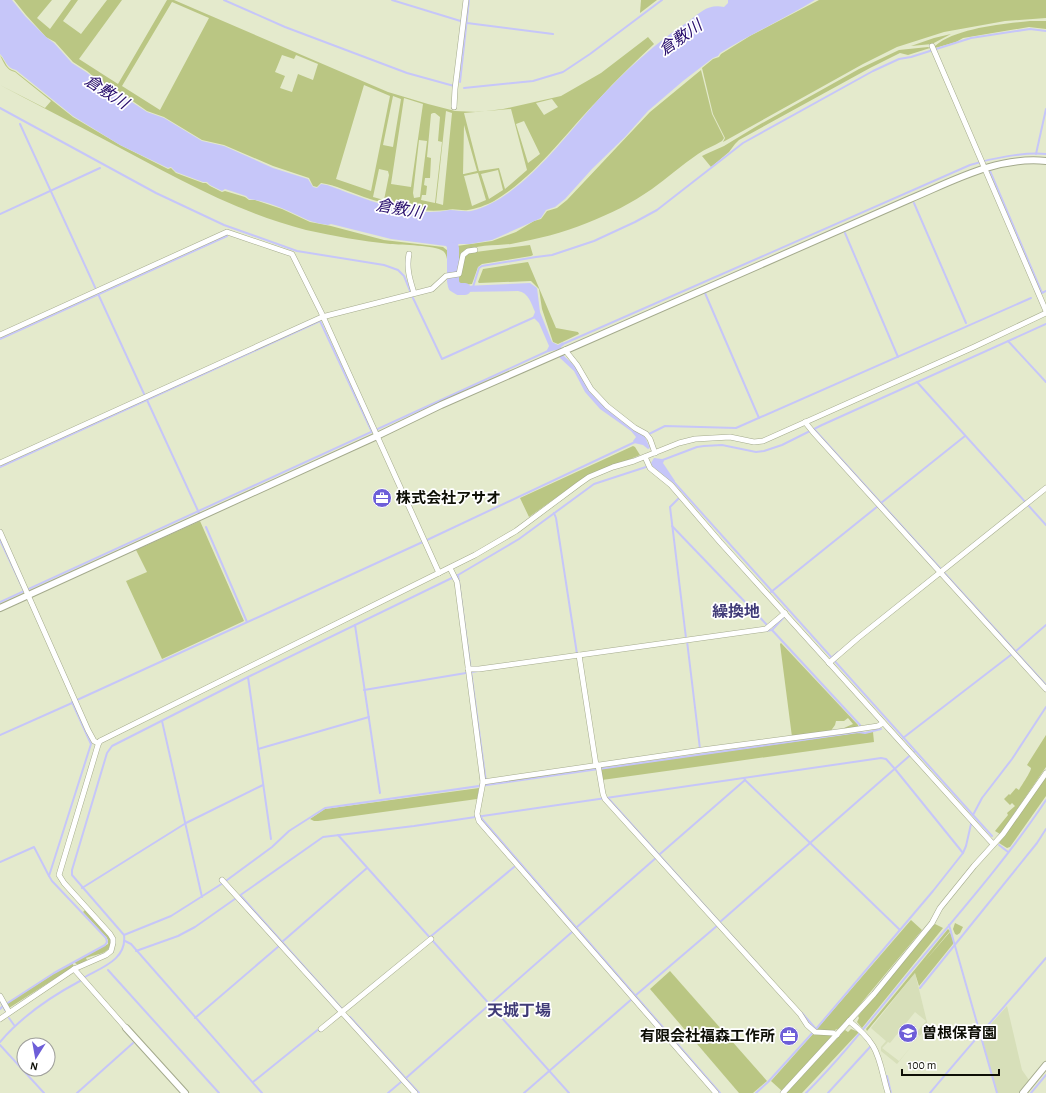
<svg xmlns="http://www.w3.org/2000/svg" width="1046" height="1093" viewBox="0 0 1046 1093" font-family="'Alegreya Sans','Noto Sans JP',sans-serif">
	<rect width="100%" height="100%" fill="#e4eacc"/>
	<!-- built -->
	<g fill="#d7dfb9" fill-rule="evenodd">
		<path d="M915 973 928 1026 897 1064 881 1051V1047L886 1041 871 1028ZM915 1012 926 1021 916 1033 920 1036 899 1061 882 1048 888 1042 890 1043Z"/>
		<path d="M1007 1006 1022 1070 1029 1080 1018 1093H997L981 1035Z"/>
	</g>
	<!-- green -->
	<g fill="#bac683" fill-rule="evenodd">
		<path d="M14 0H52L37 18 50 29 71 0H78L63 21 81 34 107 0H122L79 59 118 84 167 0H174L388 92 428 104 455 111 478 112 503 109 561 96 601 73 648 37 654 44C635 62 616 80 598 100 564 135 536 176 494 201 487 205 475 209 468 210 461 211 454 208 447 210 438 211 429 211 420 210 401 208 382 203 364 197 350 192 335 185 321 183L317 187 313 186 309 178 273 166 224 145 202 140 164 117 147 111 121 93 115 92 95 78 87 71 73 62 55 42 46 37 26 15ZM172 2 209 18 160 110 122 86ZM282 55 294 59 296 55 318 64 313 80 298 74 292 92 280 88 285 76 275 72ZM364 85 390 96 371 191 336 179ZM393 96 401 99 393 147 383 145ZM404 98 423 104 411 187 391 184ZM552 99 558 107 544 115 536 103ZM511 109 527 170 505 189 499 168 479 171 464 113ZM446 111 452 113 443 205 436 203ZM433 113H435L440 117 438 141 442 142 435 203 421 200 422 195H426L427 186 424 185 425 178H430L431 158 427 157 431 114ZM524 121 540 154 528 163 516 124ZM464 125 477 171 464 174H463ZM419 140 427 141 420 197 414 198 413 193ZM379 169 388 171 389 175 384 200 373 197ZM498 170 503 190 489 199 481 174ZM478 173 486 200 472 206 464 176Z"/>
		<path d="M641 0H657L640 13Z"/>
		<path d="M819 0H1046V18L1005 21 944 32 897 47 863 64 723 142 725 138 713 114 702 68 713 59 719 57 721 54 750 36Z"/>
		<path d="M1030 21H1046V29L1029 27 963 38 956 42 935 48V46C956 28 1003 24 1030 21Z"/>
		<path d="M951 34 932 44 911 46 934 38Z"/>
		<path d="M928 47 930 48 908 55 900 53 870 68 739 140 735 144 729 152 711 167 702 156 706 154 724 146 757 126 859 69 899 50Z"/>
		<path d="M0 55C6 62 6 69 15 71L73 117 120 145 168 169 171 168 176 173 203 183H206L210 186 222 192 225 191 245 197 249 200H255L282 209 310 222 331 226 384 240 443 247 448 251 450 265H448C447 260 447 254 443 251 435 245 402 245 390 244 362 241 333 236 306 230 235 212 171 175 107 141 72 122 35 104 0 85L45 108 51 101 15 72C6 70 4 63 0 55Z"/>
		<path d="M701 70 712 114 724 138 722 141C714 146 705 149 698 154 682 165 667 178 652 189 632 203 610 214 587 223 563 233 537 239 511 244 495 246 475 244 461 253L459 264 457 266 456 265 457 262V246L492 241 516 232 534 221 541 219 547 211 557 208 567 200 650 112Z"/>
		<path d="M530 245 533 255 531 256 482 264 478 267 472 284 463 285 456 281C455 272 462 261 468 253Z"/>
		<path d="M528 262 556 328 578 332 579 334 558 344 553 342 542 309 539 289 531 281 479 283 478 282 483 269Z"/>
		<path d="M633 446 635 447 640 455 582 479 529 517 520 498Z"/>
		<path d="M200 521 244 621 162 659 126 581 147 572 136 550Z"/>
		<path d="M781 643 858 725V728L845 730 844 728 853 724 848 718 844 721H836L835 725 830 732 792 737 780 644Z"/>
		<path d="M873 732 874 742 602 780 600 769 857 733Z"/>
		<path d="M1046 735V767L1000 834 995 831 1008 815 1007 813 1015 806 1012 803 1010 805 1004 799 1009 794 1010 795 1016 788 1019 790C1021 786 1031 772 1031 768L1027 765Z"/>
		<path d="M1046 777V796L1010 847 1007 848 999 843Z"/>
		<path d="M479 788 477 799 318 821H314L310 819 325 809Z"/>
		<path d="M85 910 110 938C113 955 98 953 86 958L87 960 78 965 75 963V961L108 944V940L106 937 83 912Z"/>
		<path d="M911 920 922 930 843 1025C835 1033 826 1031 816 1030Z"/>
		<path d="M955 923 963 927 960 933 957 935 955 934 953 929Z"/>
		<path d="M935 924 943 928 862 1028 857 1022 859 1018 858 1016Z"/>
		<path d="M948 929 950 931 924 962 950 932 954 942 953 944 919 986 915 973 867 1031 866 1029Z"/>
		<path d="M71 963H72L74 966 73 967 9 1008 6 1004Z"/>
		<path d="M670 971 767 1081 753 1093H739L650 989Z"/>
		<path d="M851 1029 859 1032 802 1093H786L845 1030 848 1032Z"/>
		<path d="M813 1034 831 1035V1037L782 1091 771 1081Z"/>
	</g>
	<!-- water -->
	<g fill="#c6c6f9">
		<path d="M0 0H12L25 16 46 37 54 43 72 63 86 72 105 86 115 93 121 95 147 112 164 118 202 141 224 146 273 168 308 179 313 187 317 188 321 184 327 185C360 197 395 212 430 212 437 212 443 211 450 210 457 210 465 212 471 211 521 199 565 136 598 100 625 71 655 43 689 21 701 12 708 4 724 7L728 3V0H815C784 19 751 34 720 53L718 56 713 58 683 81 648 111 625 137 592 169 565 199 555 207 546 210 541 218 492 240 470 244H459L456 246V262L455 264 451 265 449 251 446 246 391 239 331 224 328 225C323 224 316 223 310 221 291 212 270 201 249 199L246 196 225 189 222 191 210 185 207 182H203L176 172 171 167 168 168 120 145 73 116 16 70C6 68 6 60 0 54Z"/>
		<path d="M454 281 459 285 464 286 530 283 537 288 540 312 552 342 558 345 563 342 564 345 561 347 564 356 577 368 589 391 603 405 645 437 650 448 648 449 643 445 634 443 633 441 636 437 631 431 600 409 585 392 574 371 560 358 556 350 548 352 547 350 549 346 539 323 533 317 535 312C531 303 529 293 518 291L459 292 452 287 450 282Z"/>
		<path d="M654 458 662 459 664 461 663 463 675 481 673 483 653 467 651 463Z"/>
	</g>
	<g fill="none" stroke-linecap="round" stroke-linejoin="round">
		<!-- stream -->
		<g stroke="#c6c6f9" stroke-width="2">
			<path d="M224 0 285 27 407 73 454 86"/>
			<path d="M392 0 467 23 553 34"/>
			<path d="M460 82 469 0"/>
			<path d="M464 88 533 81 563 72 590 54 662 0"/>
			<path d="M0 108 156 193 224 225 297 251 384 265 398 270 404 276 413 298 442 359 535 317"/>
			<path d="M20 124 145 396"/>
			<path d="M1036 154 1046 109"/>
			<path d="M990 171 1042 293 1046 291"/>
			<path d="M914 203 966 323"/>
			<path d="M0 214 100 168"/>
			<path d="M845 233 898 357"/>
			<path d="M473 287 479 268 482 266 536 257 552 255 594 241 635 222 657 210 743 143 873 71 899 59 911 57 971 38 1030 29 1046 31"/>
			<path d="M705 293 759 418"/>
			<path d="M0 339 227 236"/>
			<path d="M1008 341 1046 382"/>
			<path d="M563 344 970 165C992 158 1024 152 1046 154"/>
			<path d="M917 382 1046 525"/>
			<path d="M147 400 199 513"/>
			<path d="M814 429 1046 685"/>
			<path d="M647 435 665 426 736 428 1031 298"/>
			<path d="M660 461 697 447 704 446 722 445 756 452 764 451 782 445 822 425 1046 324"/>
			<path d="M0 467 320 321 372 432"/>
			<path d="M673 481 973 815"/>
			<path d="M679 498 670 507 686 638"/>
			<path d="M881 503 965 436"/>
			<path d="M554 513 556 518 577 654"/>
			<path d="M672 526 769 627"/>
			<path d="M206 527 247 622"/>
			<path d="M0 540 24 591"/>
			<path d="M458 575 486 782"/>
			<path d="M771 592 878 506"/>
			<path d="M0 602 550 350"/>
			<path d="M355 625 380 793"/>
			<path d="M772 630 860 725V727"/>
			<path d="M765 631 772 630 785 616"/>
			<path d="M687 641 700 749"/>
			<path d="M831 658 838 652"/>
			<path d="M248 677 271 839"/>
			<path d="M364 690 478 671"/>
			<path d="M77 700 427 540 635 442"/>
			<path d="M162 721 202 897"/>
			<path d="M0 735 72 703"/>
			<path d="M903 738 1016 651 1046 625"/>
			<path d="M258 749 369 717"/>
			<path d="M745 780 900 930"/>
			<path d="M608 798 768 976"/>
			<path d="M481 816 482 819 720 1093"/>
			<path d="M338 835 569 1093"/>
			<path d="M992 836 973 815 982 798 1012 759 1046 707"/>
			<path d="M999 845 1008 852"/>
			<path d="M660 854 745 780 744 778"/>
			<path d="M0 862 34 847 49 876"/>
			<path d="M82 888 186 823 263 785"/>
			<path d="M241 896 343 1010"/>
			<path d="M720 922 915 751"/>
			<path d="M949 925 997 1093"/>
			<path d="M577 927 657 857"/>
			<path d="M124 935 171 916 190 904 223 883 272 847 289 831 325 808 858 732 865 733 881 729"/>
			<path d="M430 937 514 867"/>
			<path d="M125 941 131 944 262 1093"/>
			<path d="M282 942 367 868"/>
			<path d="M136 951 178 936 195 927 323 837 414 826 881 758 886 759 895 769 963 853"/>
			<path d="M108 970 219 1093"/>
			<path d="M85 977C103 967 127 959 124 935L72 875V870L107 753 112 746 248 677 458 575 519 539 594 484 649 466"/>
			<path d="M920 988 1037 843 1046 829"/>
			<path d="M636 995 718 925"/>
			<path d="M1 1002 5 1010"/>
			<path d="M0 1009 3 1006 54 973 105 945 107 942 106 938 52 881 49 876 91 744 72 702"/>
			<path d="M802 1013 816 1029"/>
			<path d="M350 1017 419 1093"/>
			<path d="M9 1018 14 1025"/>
			<path d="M195 1018 279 946"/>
			<path d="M0 1042C22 1016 50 997 80 981"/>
			<path d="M0 1045 44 1093"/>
			<path d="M887 1076 891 1093"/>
			<path d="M406 1078 572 932"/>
			<path d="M253 1082 320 1028"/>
			<path d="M77 1093 133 1043"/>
			<path d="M388 1093 401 1082"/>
			<path d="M524 1093 633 998"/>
			<path d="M756 1093 768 1082 816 1029 933 891 963 853 966 846 971 824"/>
			<path d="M806 1093C846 1053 879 1009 915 966 960 912 1007 859 1046 800"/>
			<path d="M828 1093 870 1047"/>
			<path d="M930 1093C968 1047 1007 1004 1046 958"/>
			<path d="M1031 1093 1046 1075"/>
		</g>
		<!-- river -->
		<path stroke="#c6c6f9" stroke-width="12" d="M453 248V281L454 286 459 289H465"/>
		<!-- minor casing -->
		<g stroke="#a4aa8d" stroke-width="6">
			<g id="minor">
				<path d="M932 46 1046 311"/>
				<path d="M454 107 455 89 466 0"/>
				<path d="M409 254C406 268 410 280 414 293"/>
				<path d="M0 335 227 232 292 254 321 312 439 573"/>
				<path d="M565 350 577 365 591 389 607 406 635 428 646 434 650 439 655 453"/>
				<path d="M805 422 813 432 1046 689"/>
				<path d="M645 457 650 468 671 485 720 542 993 844"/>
				<path d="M0 463 322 317 432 289 446 276 459 274 463 255 468 251 475 250"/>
				<path d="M0 532 88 730 94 741 98 743"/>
				<path d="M450 568 457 582 483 782 477 814 479 821 716 1093"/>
				<path d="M579 655 596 765"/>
				<path d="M829 663 858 638 1046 488"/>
				<path d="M468 669H479L766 629 785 613"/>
				<path d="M598 765 603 794 605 799 800 1014 807 1025 815 1032 833 1033 837 1035"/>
				<path d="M483 782 702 750 845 731 878 726 883 723"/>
				<path d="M222 880 415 1093"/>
				<path d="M74 969 126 1028"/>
				<path d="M0 996 9 1012"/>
				<path d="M0 1019 74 969 106 955 111 951 113 943V939L110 934 64 883 59 875 98 745 100 741 475 555 516 531 579 484 589 477 613 467 634 461 679 443 695 439 730 437 754 442 763 441 974 347 1046 313"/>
				<path d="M849 1021C858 1028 867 1036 873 1046 881 1059 883 1078 888 1093"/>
				<path d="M321 1029 431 939"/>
				<path d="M783 1093 874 994 932 923 940 908 974 866 1003 834 1046 773"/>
			</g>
		</g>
		<!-- tertiary casing -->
		<g stroke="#a4aa8d" stroke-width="8">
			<g id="tertiary">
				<path d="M0 608 377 436 441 405 910 199C953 181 997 156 1046 161"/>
				<path d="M126 1028 185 1093"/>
				<path d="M1023 1093 1046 1065"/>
			</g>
		</g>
		<!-- minor -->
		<use href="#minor" stroke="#fff" stroke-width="5"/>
		<!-- tertiary -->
		<use href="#tertiary" stroke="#fff" stroke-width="6"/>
	</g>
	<!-- icons -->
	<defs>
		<g id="office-disc" transform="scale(1)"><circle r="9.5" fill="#6d5ed8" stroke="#fff"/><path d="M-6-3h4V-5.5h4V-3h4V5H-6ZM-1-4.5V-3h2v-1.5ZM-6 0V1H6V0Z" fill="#fff"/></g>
		<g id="school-disc" transform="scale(1)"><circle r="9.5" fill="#6d5ed8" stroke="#fff"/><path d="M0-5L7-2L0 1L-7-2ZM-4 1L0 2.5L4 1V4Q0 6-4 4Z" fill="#fff"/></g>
	</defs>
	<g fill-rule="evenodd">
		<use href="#office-disc" x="382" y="498"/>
		<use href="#school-disc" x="908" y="1033"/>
		<use href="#office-disc" x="789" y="1036"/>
	</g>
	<g text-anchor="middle" stroke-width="3.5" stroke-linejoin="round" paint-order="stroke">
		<!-- poi labels -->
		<g font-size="15" font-weight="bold" fill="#0e0f06" stroke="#fff" text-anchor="start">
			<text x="396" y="503">株式会社アサオ</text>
			<text x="922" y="1038">曽根保育園</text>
			<text x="775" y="1041" text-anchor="end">有限会社福森工作所</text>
		</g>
		<!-- water labels -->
		<g font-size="16" font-style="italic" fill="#270d6c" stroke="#fff">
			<text transform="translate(680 37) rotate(-35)" y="6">倉敷川</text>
			<text transform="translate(107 91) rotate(33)" y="6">倉敷川</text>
			<text transform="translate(400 208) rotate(10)" y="6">倉敷川</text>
		</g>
		<!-- neighbourhood labels -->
		<g font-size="16" font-weight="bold" fill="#403b77" stroke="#fff">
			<text x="736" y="617">繰換地</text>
			<text x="519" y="1016">天城丁場</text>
		</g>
	</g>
	<!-- north arrow -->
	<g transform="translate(36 1057) rotate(191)"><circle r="19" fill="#ffffff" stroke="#9f9f9b"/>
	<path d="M0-3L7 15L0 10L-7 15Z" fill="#6d5ed8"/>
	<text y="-6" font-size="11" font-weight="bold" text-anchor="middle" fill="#0e0f06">N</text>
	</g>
	<!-- scale -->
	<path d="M902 1069v6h97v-6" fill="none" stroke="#0e0f06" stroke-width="2"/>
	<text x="908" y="1069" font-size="12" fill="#0e0f06" stroke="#ffffff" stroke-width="3" paint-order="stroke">100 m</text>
</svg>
